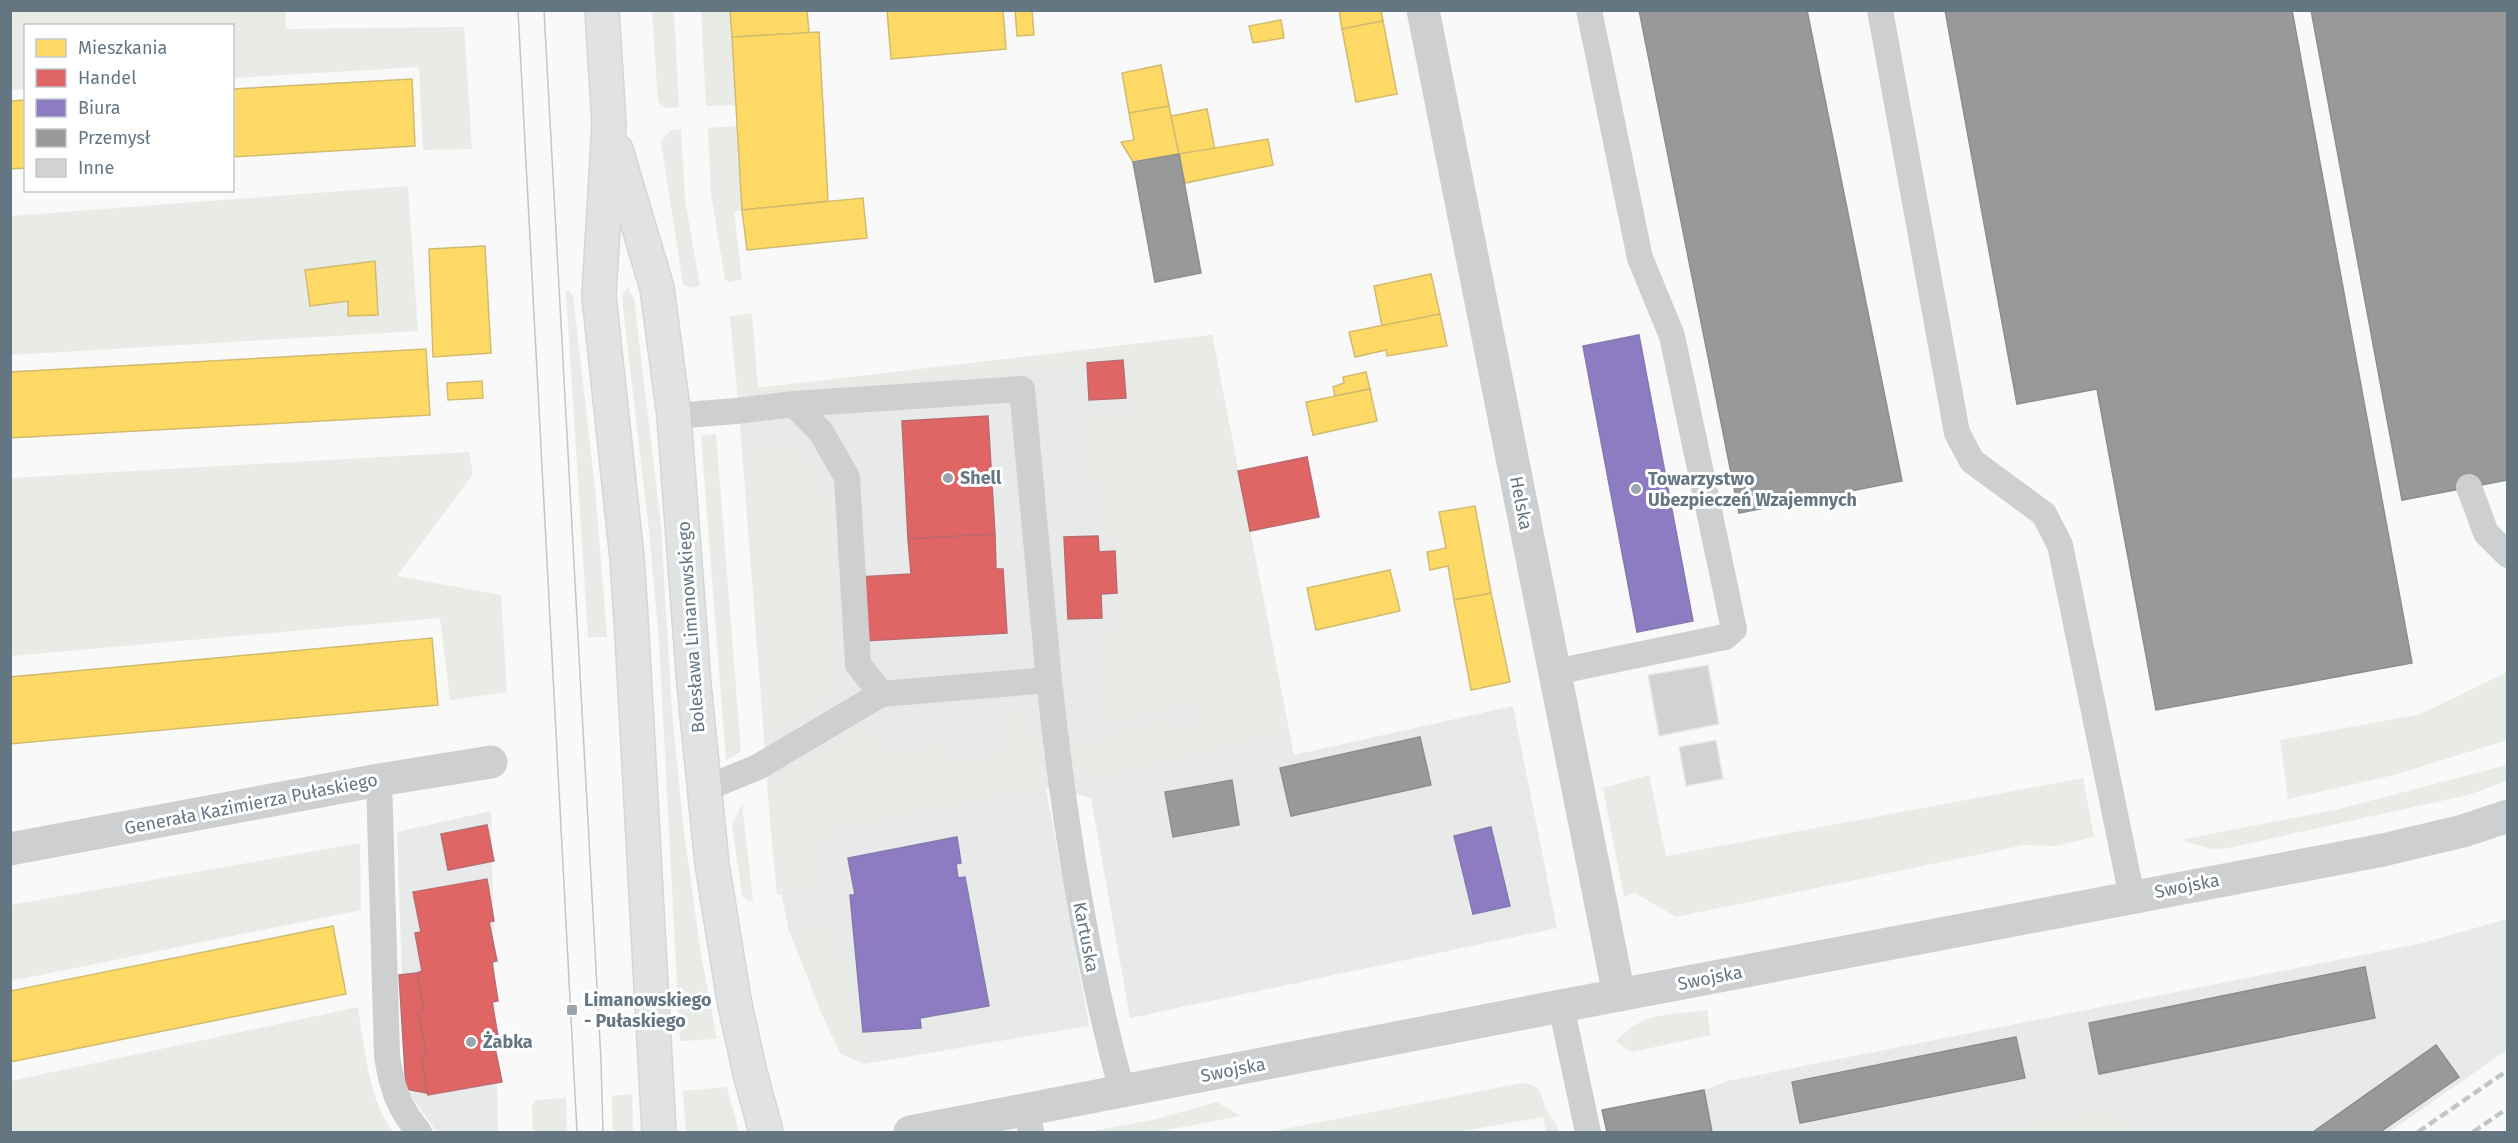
<svg xmlns="http://www.w3.org/2000/svg" width="2518" height="1143" viewBox="0 0 2518 1143" font-family="'Fira Sans',sans-serif">
	<rect width="100%" height="100%" fill="#f9f9f9"/>
	<!-- built -->
	<g fill="#e8e9e9">
		<path d="M1212 335 1294 755 1513 706 1557 928 1130 1018 1091 798 1046 788 1089 1026 864 1064 840 1053 788 928 772 842 738 398 757 388Z"/>
		<path d="M491 811 498 1132H437L406 1089 397 832Z"/>
		<path d="M2507 919V1050L2389 1132H1607L1602 1110 1704 1090 1728 1081 2423 943Z"/>
	</g>
	<!-- green -->
	<g fill="#e8ebe6">
		<path d="M285 11 286 29 464 27 472 149 423 150 419 67 233 78 232 26H26L25 89 11 90V11Z"/>
		<path d="M652 11H674L679 107 666 108 658 102Z"/>
		<path d="M701 11H730L736 105 706 106Z"/>
		<path d="M737 126 742 210 734 212 742 279 729 282 725 279 711 194 708 128Z"/>
		<path d="M681 129 685 200 700 286 690 288 683 284 661 142 670 131Z"/>
		<path d="M408 186 418 331 11 355V216Z"/>
		<path d="M628 288 634 299 661 526 672 712 683 824 701 955 717 1039 680 1041 659 641 649 531 622 298 623 293Z"/>
		<path d="M568 290 573 296 595 489 607 637H588L566 292Z"/>
		<path d="M752 313 758 388 1212 335 1289 733 1081 782 1070 740 1109 739V733L1176 717 1180 731 1206 723 1201 703 1109 724 1103 630 1119 629 1115 534H1104L1103 499H1095L1090 417 1131 415 1128 356 1080 361V366L738 398 730 317Z"/>
		<path d="M716 434 741 752 726 760 701 436Z"/>
		<path d="M744 443C784 442 815 448 822 494L834 493 842 656C836 701 800 714 766 737Z"/>
		<path d="M469 452 473 474 397 576 501 595 507 692 450 700 440 618 11 656V478Z"/>
		<path d="M2507 672V740L2394 775 2288 799 2280 740 2421 714Z"/>
		<path d="M1009 707 1031 715 1045 788 838 829C797 857 846 887 777 895L767 786 853 730C863 728 869 728 877 734L882 750 952 744 953 759 999 757V741L1013 740Z"/>
		<path d="M2507 765V781L2468 795 2229 848 2212 849 2180 840 2339 809Z"/>
		<path d="M1649 775 1666 856 2083 778 2094 837 2055 846 2024 845 1676 917 1635 893 1624 897 1603 788Z"/>
		<path d="M742 804 753 901H749L742 895 732 825Z"/>
		<path d="M360 843 361 910 11 981V905Z"/>
		<path d="M835 922 864 1064 840 1053 823 1017 788 928Z"/>
		<path d="M358 1007C363 1042 370 1104 393 1132H11V1081Z"/>
		<path d="M1707 1010 1711 1035 1632 1052 1616 1042C1641 1011 1671 1015 1707 1010Z"/>
		<path d="M1523 1083C1545 1086 1539 1095 1547 1110 1552 1119 1556 1123 1559 1132H1546L1543 1117 1457 1132H1269Z"/>
		<path d="M727 1087 739 1132H686L683 1091Z"/>
		<path d="M632 1094 633 1132H613L612 1096Z"/>
		<path d="M566 1098 567 1132H533L532 1107 536 1100Z"/>
		<path d="M1217 1102 1240 1116 1157 1132H1088L1156 1119Z"/>
		<path d="M2102 1110 2126 1119 2141 1132H1990Z"/>
	</g>
	<!-- homes -->
	<g fill="#ffd966" stroke="#d1bb6f" stroke-width="1.5">
		<path d="M730 10H807L809 33 732 37Z"/>
		<path d="M887 10H1003L1006 49 891 59Z"/>
		<path d="M1015 10H1032L1034 35 1017 36Z"/>
		<path d="M1339 10H1381L1383 21 1342 29Z"/>
		<path d="M1281 20 1284 38 1253 43 1249 26Z"/>
		<path d="M1383 21 1397 94 1356 102 1342 29Z"/>
		<path d="M819 32 828 201 742 210 732 37Z"/>
		<path d="M1161 65 1169 106 1129 113 1122 73Z"/>
		<path d="M412 79 415 146 232 157V89Z"/>
		<path d="M26 100V168L10 169V101Z"/>
		<path d="M1169 106 1179 154 1133 162 1121 142 1134 140 1129 113Z"/>
		<path d="M1207 109 1215 150 1179 154 1171 116Z"/>
		<path d="M1268 139 1273 165 1185 183 1179 154Z"/>
		<path d="M863 198 867 238 747 250 742 210Z"/>
		<path d="M485 246 491 353 433 357 429 249Z"/>
		<path d="M375 261 378 315 348 316V301L310 306 305 270Z"/>
		<path d="M1431 274 1440 314 1382 326 1374 286Z"/>
		<path d="M1440 314 1447 346 1387 356 1386 350 1355 357 1349 332Z"/>
		<path d="M426 349 430 415 10 438V372Z"/>
		<path d="M1366 372 1370 389 1335 396 1333 387 1344 383 1343 377Z"/>
		<path d="M482 381 483 398 448 400 447 383Z"/>
		<path d="M1370 389 1377 421 1313 435 1306 402Z"/>
		<path d="M1475 506 1491 593 1454 600 1448 566 1430 570 1427 552 1446 548 1439 512Z"/>
		<path d="M1390 570 1400 611 1316 630 1307 588Z"/>
		<path d="M1491 593 1510 682 1471 690 1454 600Z"/>
		<path d="M432 638 438 705 10 744V677Z"/>
		<path d="M333 926 346 994 10 1062V991Z"/>
	</g>
	<!-- shops -->
	<g fill="#e06666" stroke="#bb6b6f" stroke-width="1.5">
		<path d="M1123 360 1126 398 1089 400 1087 363Z"/>
		<path d="M988 416 995 534 908 539 902 421Z"/>
		<path d="M1307 457 1319 517 1250 531 1238 471Z"/>
		<path d="M995 534 996 569H1003L1007 633 863 641 859 577 911 574 908 539Z"/>
		<path d="M1098 536 1099 552 1115 551 1117 593 1101 594 1102 618 1068 619 1064 537Z"/>
		<path d="M487 825 494 861 448 870 441 834Z"/>
		<path d="M487 879 494 921 489 922 497 961 492 962 498 1001 492 1002 499 1042 494 1043 502 1082 428 1095 421 1054 426 1053 418 1013 424 1012 417 973 422 971 415 933 421 932 413 892Z"/>
		<path d="M417 973 424 1012 418 1013 426 1053 421 1054 427 1093 406 1089 399 975Z"/>
	</g>
	<!-- offices -->
	<g fill="#8e7cc3" stroke="#827ab0" stroke-width="1.5">
		<path d="M1639 335 1693 621 1637 632 1583 346Z"/>
		<path d="M1491 827 1510 906 1473 914 1454 836Z"/>
		<path d="M957 837 961 863 956 864 958 878 965 877 989 1006 920 1018 921 1028 863 1032 850 895H855L848 858Z"/>
	</g>
	<!-- industry -->
	<g fill="#999" stroke="#898e92" stroke-width="1.5">
		<path d="M1639 10H1807L1902 481 1739 513Z"/>
		<path d="M1945 10H2292L2412 663 2156 710 2097 389 2017 404Z"/>
		<path d="M2311 10H2508V480L2402 500Z"/>
		<path d="M1179 154 1201 273 1155 282 1133 162Z"/>
		<path d="M1420 737 1431 785 1291 816 1280 768Z"/>
		<path d="M1232 780 1239 825 1173 837 1165 792Z"/>
		<path d="M2365 967 2375 1018 2099 1074 2089 1023Z"/>
		<path d="M2016 1037 2025 1078 1800 1123 1792 1082Z"/>
		<path d="M2436 1045 2459 1077 2380 1132H2313Z"/>
		<path d="M1704 1090 1712 1132H1607L1602 1110Z"/>
	</g>
	<!-- building -->
	<g fill="#d0d2d3" stroke="#e8e8e8" stroke-width="1.5">
		<path d="M1708 665 1719 724 1659 736 1648 675Z"/>
		<path d="M1716 740 1723 779 1686 786 1679 747Z"/>
	</g>
	<g fill="none" stroke-linecap="round" stroke-linejoin="round">
		<!-- primary casing -->
		<g stroke="#d5d6d7" stroke-width="36">
			<g id="primary">
				<path d="M602 10 609 124 599 296 627 558 632 635 659 1132"/>
				<path d="M616 150 657 288 674 416 694 685 712 864 734 1000 750 1073 766 1132"/>
			</g>
		</g>
		<!-- lane -->
		<g stroke="#cecfd0" stroke-width="26">
			<path d="M1880 10 1957 433 1972 461 2044 514 2060 545 2132 897"/>
			<path d="M794 404 821 432 847 477 858 664 881 694"/>
			<path d="M674 416 736 411 794 404 1022 389 1049 680 881 694 758 767 719 783 703 787"/>
			<path d="M2469 487 2486 533 2508 555"/>
			<path d="M1555 672 1725 637 1734 629 1672 336 1640 258 1589 10"/>
			<path d="M1049 680C1064 819 1085 956 1122 1091"/>
			<path d="M379 780 387 1056C392 1088 398 1107 419 1132"/>
			<path d="M1561 1006 1588 1132"/>
			<path d="M1027 1110 1031 1132"/>
		</g>
		<!-- street -->
		<g stroke="#cecfd0" stroke-width="33">
			<path d="M1423 10 1619 995"/>
			<path d="M10 849 379 780 491 762"/>
			<path d="M910 1132 1561 1006 2383 850 2463 831 2508 816"/>
		</g>
		<!-- primary -->
		<use href="#primary" stroke="#e1e2e2" stroke-width="33"/>
		<!-- tram -->
		<g stroke="#c3c5c6" stroke-width="1.5">
			<path d="M518 10 577 1132"/>
			<path d="M544 10 601 1061 603 1132"/>
		</g>
		<!-- rail -->
		<g stroke="#c3c5c6" stroke-width="4.5" stroke-dasharray="9 4.5" stroke-linecap="butt">
			<path d="M2418 1132 2508 1070"/>
			<path d="M2473 1132 2508 1108"/>
		</g>
	</g>
	<!-- markers -->
	<g fill="#99a4ac" stroke="#fff" stroke-width="2">
		<circle cx="948" cy="478" r="6"/>
		<circle cx="1636" cy="489" r="6"/>
		<rect x="566" y="1004" width="12" height="12" rx="3"/>
		<circle cx="471" cy="1042" r="6"/>
	</g>
	<g text-anchor="middle" stroke-width="6" stroke-linejoin="round" paint-order="stroke">
		<!-- poi labels -->
		<g font-size="18" font-weight="bold" fill="#657683" stroke="#fff" text-anchor="start">
			<text x="960" y="484">Shell</text>
			<text x="1648" y="485">Towarzystwo<tspan x="1648" dy="21">Ubezpieczeń Wzajemnych</tspan></text>
			<text x="584" y="1006">Limanowskiego<tspan x="584" dy="21">- Pułaskiego</tspan></text>
			<text x="483" y="1048">Żabka</text>
		</g>
		<!-- street labels -->
		<g font-size="18" fill="#657683" stroke="#fff">
			<text transform="translate(1521 503) rotate(79)" y="6">Helska</text>
			<text transform="translate(691 627) rotate(-94)" y="6">Bolesława Limanowskiego</text>
			<text transform="translate(251 804) rotate(-11)" y="6">Generała Kazimierza Pułaskiego</text>
			<text transform="translate(2187 886) rotate(-11)" y="6">Swojska</text>
			<text transform="translate(1086 937) rotate(79)" y="6">Kartuska</text>
			<text transform="translate(1710 978) rotate(-11)" y="6">Swojska</text>
			<text transform="translate(1233 1070) rotate(-11)" y="6">Swojska</text>
		</g>
	</g>
	<!-- border -->
	<rect width="2518" height="1143" fill="none" stroke="#657683" stroke-width="24"/>
	<!-- legend -->
	<rect x="24" y="24" width="210" height="168" fill="#ffffff" stroke="#c1c8cd" stroke-width="1.5"/>
	<rect x="36" y="39" width="30" height="18" fill="#ffd966" stroke="#c1c8cd" stroke-width="1.5"/>
	<text x="78" y="54" font-size="18" fill="#657683">Mieszkania</text>
	<rect x="36" y="69" width="30" height="18" fill="#e06666" stroke="#c1c8cd" stroke-width="1.5"/>
	<text x="78" y="84" font-size="18" fill="#657683">Handel</text>
	<rect x="36" y="99" width="30" height="18" fill="#8e7cc3" stroke="#c1c8cd" stroke-width="1.5"/>
	<text x="78" y="114" font-size="18" fill="#657683">Biura</text>
	<rect x="36" y="129" width="30" height="18" fill="#999999" stroke="#c1c8cd" stroke-width="1.5"/>
	<text x="78" y="144" font-size="18" fill="#657683">Przemysł</text>
	<rect x="36" y="159" width="30" height="18" fill="#d0d2d3" stroke="#c1c8cd" stroke-width="1.5"/>
	<text x="78" y="174" font-size="18" fill="#657683">Inne</text>
</svg>
